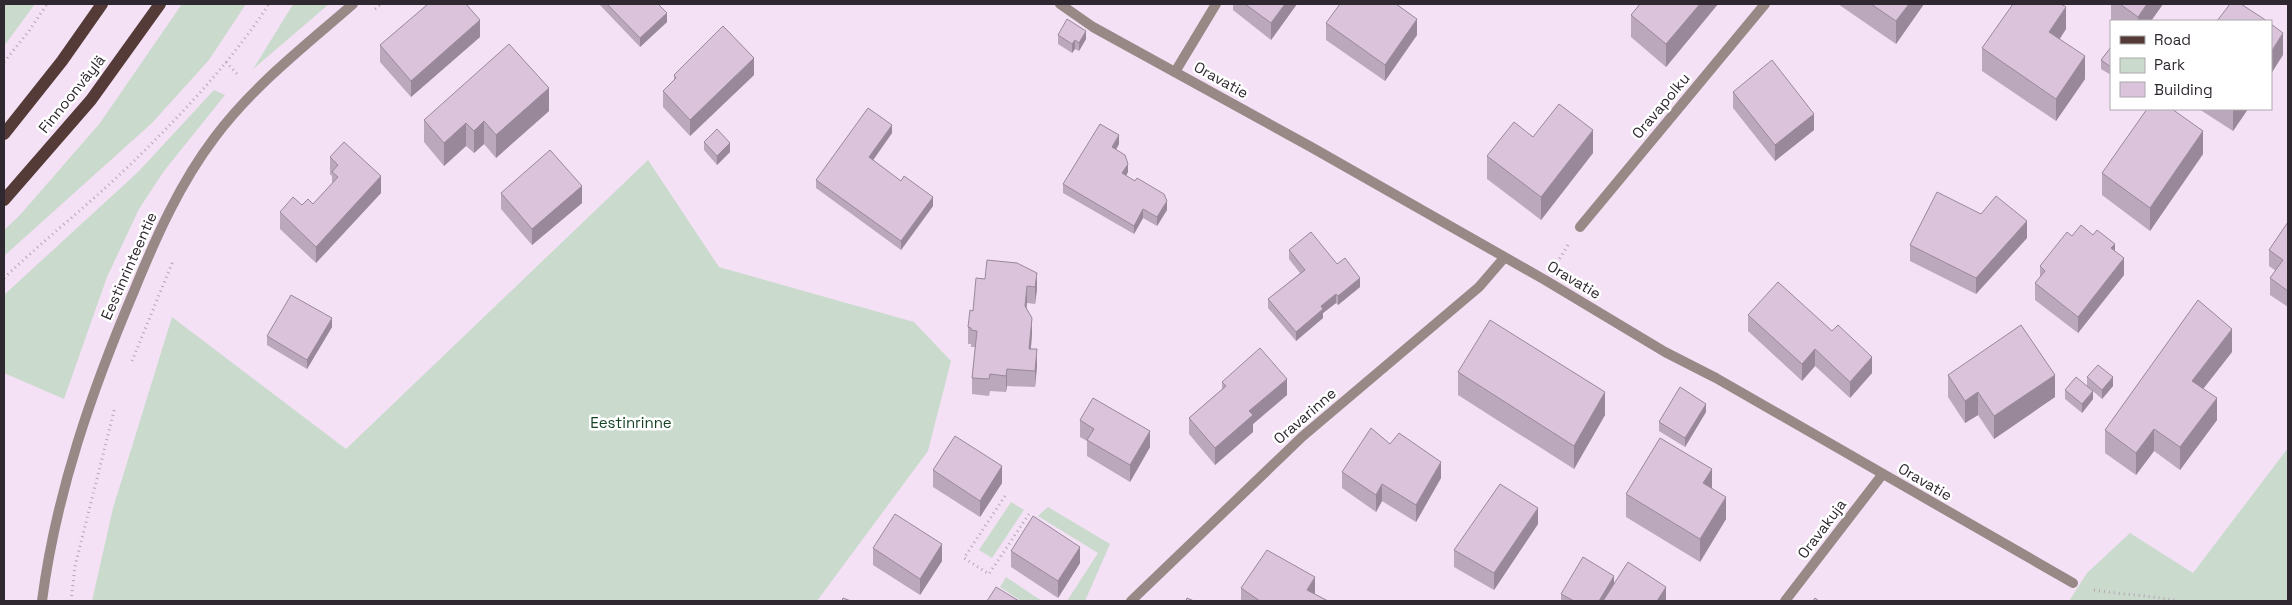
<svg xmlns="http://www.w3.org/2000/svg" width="2292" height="605" viewBox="0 0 2292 605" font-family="'Space Grotesk',sans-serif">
	<rect width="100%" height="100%" fill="#f4e1f6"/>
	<!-- green -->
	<g fill="#cadbcd">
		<path d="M4 4H35L4 46Z"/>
		<path d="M182 4H246L209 60 152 123 4 256V230L20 215 100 123Z"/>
		<path d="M294 4H329L253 69 292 6Z"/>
		<path d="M214 90 225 95 164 171 139 209 107 277 64 399 4 373V295L138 172Z"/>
		<path d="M648 160 719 267 914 322 951 361 928 451 817 601H92L113 508 172 317 346 449Z"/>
		<path d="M2288 448V601H2069L2087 573 2130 533 2193 573Z"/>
		<path d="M1011 502 1024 510 992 558 979 550Z"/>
		<path d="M1048 507 1110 544 1085 601H1067L1098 553 1038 516Z"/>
		<path d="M1006 577 1042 601H1021L1000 587Z"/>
	</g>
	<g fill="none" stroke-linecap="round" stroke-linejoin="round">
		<!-- path -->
		<g stroke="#b5a6b7" stroke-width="3" stroke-dasharray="1 4" stroke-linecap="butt">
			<path d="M375 9 381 4"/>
			<path d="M4 62 29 31 47 4"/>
			<path d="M226 62 239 76"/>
			<path d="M1557 263 1568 245"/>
			<path d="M4 278C46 238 92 202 134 161 183 113 231 62 269 4"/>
			<path d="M132 361 173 261"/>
			<path d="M1005 496 964 558 989 574 1029 514"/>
			<path d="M2094 590C2122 595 2150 595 2178 601"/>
			<path d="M71 601 75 566 115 407"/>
		</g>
		<!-- lane -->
		<path stroke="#988886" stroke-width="10" d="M1175 72 1216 4"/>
		<!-- street -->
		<g stroke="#988886" stroke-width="10">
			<path d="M1060 4 1093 27 1311 147 1545 280 1665 352 1716 378 2073 583"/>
			<path d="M1580 227 1765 4"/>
			<path d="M42 601C56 493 92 390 134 291 156 237 180 183 215 137 253 86 305 46 353 4"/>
			<path d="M1131 601 1303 436 1479 287 1504 258"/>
			<path d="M1785 601 1882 475"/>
		</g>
		<!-- primary -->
		<g stroke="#553b38" stroke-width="12">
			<path d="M4 134 62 61 102 4"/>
			<path d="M4 200 91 100 160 4"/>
		</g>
	</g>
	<!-- wall -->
	<g fill="#bca8bd">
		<path d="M599 4H658L667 22 640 47Z"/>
		<path d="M1233 4H1297L1271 40 1233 10Z"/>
		<path d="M1640 4H1718L1666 67 1631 37V15Z"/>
		<path d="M1838 4H1924L1896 44Z"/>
		<path d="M2111 4H2163L2151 21H2112L2111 20Z"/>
		<path d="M1326 23 1417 35 1385 81 1326 40Z"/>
		<path d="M2066 29 2060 39 2085 79 2056 121 1982 71V48Z"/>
		<path d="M1058 35 1086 39 1079 51 1075 49 1072 53 1058 44Z"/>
		<path d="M480 37 411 97 380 62V45Z"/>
		<path d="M2111 47V75L2101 69V60Z"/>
		<path d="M674 75H754L690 136 663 107V91L674 80Z"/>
		<path d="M1733 92 1814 130 1775 161 1733 108Z"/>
		<path d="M2199 109H2248L2233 131Z"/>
		<path d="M549 111 496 158 484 144 474 153 466 146 444 166 424 142V120Z"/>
		<path d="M892 133 873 160 933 206 901 250 816 188V180Z"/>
		<path d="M1533 137 1593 153 1541 220 1487 179V156Z"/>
		<path d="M704 142 730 152 717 165 704 150Z"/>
		<path d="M1119 144 1116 150 1128 172 1126 176 1167 210 1157 226 1143 218 1134 234 1063 193V184Z"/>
		<path d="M2203 154 2150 231 2102 195V173Z"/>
		<path d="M330 157 381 193 316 263 280 229V212L302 205 313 204 332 183V176L330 174Z"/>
		<path d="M501 193 582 203 532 245 501 209Z"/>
		<path d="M2288 222V307L2270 295V278L2276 271 2269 266V250Z"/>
		<path d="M2072 236 2115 251 2124 275 2078 333 2035 300V283L2040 277V266Z"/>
		<path d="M2027 238 1976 294 1910 261V245Z"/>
		<path d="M1289 250 1337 264 1360 287 1338 305 1336 303 1323 313V318L1296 341 1268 308V299L1300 273 1289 259Z"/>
		<path d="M1017 263 1037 289 1035 304 1027 303 1026 309 1032 334 1031 349 1037 366 1035 387 1007 386 1006 392 990 391 989 396 972 394V378L975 347H971V344H968V327L973 311Z"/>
		<path d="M1748 315 1872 373 1850 398 1815 366 1802 381 1748 331Z"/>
		<path d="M332 327 307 369 267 345V336Z"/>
		<path d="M2232 352 2203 389 2217 420 2180 470 2154 451 2136 475 2105 453V430Z"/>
		<path d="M1458 372 1605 415 1574 469 1458 395Z"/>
		<path d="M1948 375 2055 397 1994 439 1978 415 1965 423 1948 397Z"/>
		<path d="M2087 377 2113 386 2102 399 2087 386Z"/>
		<path d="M1222 382 1287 395 1253 424V432L1215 465 1189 434V418L1222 389Z"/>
		<path d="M2065 390 2093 399 2082 413 2065 399Z"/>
		<path d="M1706 412 1685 447 1659 431V422Z"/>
		<path d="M1080 420 1150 447 1130 482 1087 456V441L1080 437Z"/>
		<path d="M933 470 1002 483 980 517 933 487Z"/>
		<path d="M1342 472 1441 478 1416 522 1382 501 1376 512 1342 488Z"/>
		<path d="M1712 488 1726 519 1700 562 1626 517V494Z"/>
		<path d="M1538 524 1494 590 1454 567V550Z"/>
		<path d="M873 548 942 561 920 595 873 565Z"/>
		<path d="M1011 551 1080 563 1058 598 1011 567Z"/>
		<path d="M1614 584 1666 601H1561V594Z"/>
		<path d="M1241 588 1315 594 1328 601H1241Z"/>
	</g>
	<!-- shaded-wall -->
	<g fill="#99889a">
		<path d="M1285 4H1297L1271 40V23Z"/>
		<path d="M1700 4H1718L1666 67V44Z"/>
		<path d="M1909 4H1924L1896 44V21Z"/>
		<path d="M2147 4H2163L2151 21H2138V17Z"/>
		<path d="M2066 7V29L2049 54V32Z"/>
		<path d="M667 13V22L640 47V38Z"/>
		<path d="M1417 19V35L1385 81V65Z"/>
		<path d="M480 20V37L411 97V81Z"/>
		<path d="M1086 31V39L1079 51V43Z"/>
		<path d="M2283 33V55L2271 74V52Z"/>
		<path d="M1075 40V49L1072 53V44Z"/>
		<path d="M2085 56V79L2056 121V99Z"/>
		<path d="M754 58V75L690 136V120Z"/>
		<path d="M549 88V111L496 158V135Z"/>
		<path d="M2233 109H2248L2233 131Z"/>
		<path d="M1814 114V130L1775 161V145Z"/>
		<path d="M484 121V144L474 153V131Z"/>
		<path d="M466 123V146L444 166V143Z"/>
		<path d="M892 125V133L869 166V157Z"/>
		<path d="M1593 130V153L1541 220V197Z"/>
		<path d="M2203 131V154L2150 231V208Z"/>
		<path d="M1119 135V144L1112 156V147Z"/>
		<path d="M730 143V152L717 165V156Z"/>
		<path d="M1128 164V172L1122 182V173Z"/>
		<path d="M381 176V193L316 263V247Z"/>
		<path d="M582 186V203L532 245V229Z"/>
		<path d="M933 197V206L901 250V241Z"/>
		<path d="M1167 201V210L1157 226V217Z"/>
		<path d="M1143 209V218L1134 234V226Z"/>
		<path d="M2027 221V238L1976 294V278Z"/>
		<path d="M2115 244V260L2111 248Z"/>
		<path d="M2124 258V275L2078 333V317Z"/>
		<path d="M1037 273V289L1035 304V287Z"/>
		<path d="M1360 278V287L1338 305V296Z"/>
		<path d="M1027 286V303L1025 323V306Z"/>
		<path d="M1336 294V303L1323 313V318L1296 341V332L1321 306Z"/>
		<path d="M332 318V327L307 369V360Z"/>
		<path d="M1032 318V334L1029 365V349Z"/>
		<path d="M2232 329V352L2192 403V381Z"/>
		<path d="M1037 349V366L1035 387V371Z"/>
		<path d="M1815 349V366L1802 381V364Z"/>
		<path d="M1872 357V373L1850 398V382Z"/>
		<path d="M5 368V390L4 392V370Z"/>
		<path d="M1007 369V386L1006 392V376Z"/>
		<path d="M2055 375V397L1994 439V416Z"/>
		<path d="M2113 377V386L2102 399V390Z"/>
		<path d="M1287 379V395L1253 424V432L1215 465V448L1249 411Z"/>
		<path d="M2093 391V399L2082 413V404Z"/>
		<path d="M1605 392V415L1574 469V446Z"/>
		<path d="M1978 392V415L1965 423V401Z"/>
		<path d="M2217 398V420L2180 470V447Z"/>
		<path d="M1706 404V412L1685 447V438Z"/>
		<path d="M2154 429V451L2136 475V453Z"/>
		<path d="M1150 431V447L1130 482V465Z"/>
		<path d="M1441 462V478L1416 522V505Z"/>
		<path d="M1002 466V483L980 517V501Z"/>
		<path d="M1712 469V491L1703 483Z"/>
		<path d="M1382 484V501L1376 512V495Z"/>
		<path d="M1726 497V519L1700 562V539Z"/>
		<path d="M1538 508V524L1494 590V573Z"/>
		<path d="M942 544V561L920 595V579Z"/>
		<path d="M1080 547V563L1058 598V581Z"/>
		<path d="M1614 576V593L1609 601H1599Z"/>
		<path d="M1315 577V600L1307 590Z"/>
		<path d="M1666 587V601H1657Z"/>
	</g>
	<!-- building -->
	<g fill="#dbc3dc" stroke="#99889a">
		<path d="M428 4H466L480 20 411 81 380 45Z"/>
		<path d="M607 4H658L667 13 640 38Z"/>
		<path d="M1245 4H1285L1271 23Z"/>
		<path d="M1340 4H1396L1417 19 1385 65 1326 23Z"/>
		<path d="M1640 4H1700L1666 44 1631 15Z"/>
		<path d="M1871 4H1909L1896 21Z"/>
		<path d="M2013 4H2061L2066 7 2049 32 2085 56 2056 99 1982 48Z"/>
		<path d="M2120 4H2147L2138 17Z"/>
		<path d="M2230 4H2241L2267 21H2217Z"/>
		<path d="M1067 19 1086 31 1079 43 1075 40 1072 44 1058 35Z"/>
		<path d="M2271 24 2283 33 2271 52Z"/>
		<path d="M723 26 754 58 690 120 663 91 676 78 674 75Z"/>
		<path d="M509 44 549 88 496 135 484 121 474 131 466 123 444 143 424 120Z"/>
		<path d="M2111 47V67L2101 60Z"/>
		<path d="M1772 60 1814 114 1775 145 1733 92Z"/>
		<path d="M1559 104 1593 130 1541 197 1487 156 1514 122 1533 137Z"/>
		<path d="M868 108 892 125 869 157 901 181 904 176 933 197 901 241 816 180Z"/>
		<path d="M2147 109H2172L2203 131 2150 208 2102 173Z"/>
		<path d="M1100 124 1119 135 1112 147 1125 155 1128 164 1122 173 1135 181 1137 178 1164 194 1167 201 1157 217 1143 209 1134 226 1063 184Z"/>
		<path d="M717 129 730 143 717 156 704 142Z"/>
		<path d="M344 142 381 176 316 247 280 212 293 197 302 205 308 199 313 204 338 177 332 172 338 165 330 157Z"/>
		<path d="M550 150 582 186 532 229 501 193Z"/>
		<path d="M1937 192 1981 214 1996 196 2027 221 1976 278 1910 245Z"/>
		<path d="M2288 222V291L2270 278 2283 260 2269 250Z"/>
		<path d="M2081 225 2093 235 2097 230 2115 244 2111 248 2124 258 2078 317 2035 283 2045 271 2040 266 2067 232 2072 236Z"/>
		<path d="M1311 232 1337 264 1345 258 1360 278 1338 296 1336 294 1321 306 1323 309 1296 332 1268 299 1305 270 1289 250Z"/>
		<path d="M987 260 1017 263 1037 273 1035 287 1027 286 1025 306 1032 318 1029 349H1037L1035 371 1007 369 1006 376 990 374 989 379 972 378 977 331 971 330V328L968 327 970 310 973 311 976 278 985 279Z"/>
		<path d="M1778 282 1832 331 1838 325 1872 357 1850 382 1815 349 1802 364 1748 315Z"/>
		<path d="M291 295 332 318 307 360 267 336Z"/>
		<path d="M2198 300 2232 329 2192 381 2217 398 2180 447 2154 429 2136 453 2105 430Z"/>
		<path d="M1490 320 1605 392 1574 446 1458 372Z"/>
		<path d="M2021 325 2055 375 1994 416 1978 392 1965 401 1948 375Z"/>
		<path d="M1260 348 1287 379 1249 411 1253 415 1215 448 1189 418 1226 386 1222 382Z"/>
		<path d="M2098 365 2113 377 2102 390 2087 377Z"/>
		<path d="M2076 377 2093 391 2082 404 2065 390Z"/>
		<path d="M1680 387 1706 404 1685 438 1659 422Z"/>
		<path d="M1093 398 1150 431 1130 465 1087 440 1094 429 1080 420Z"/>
		<path d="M1371 428 1390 444 1399 433 1441 462 1416 505 1382 484 1376 495 1342 472Z"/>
		<path d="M955 436 1002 466 980 501 933 470Z"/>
		<path d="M1660 438 1712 469 1703 483 1726 497 1700 539 1626 494Z"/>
		<path d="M1500 484 1538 508 1494 573 1454 550Z"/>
		<path d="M895 514 942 544 920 579 873 548Z"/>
		<path d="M1033 516 1080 547 1058 581 1011 551Z"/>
		<path d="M1267 550 1315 577 1307 590 1328 601H1260L1241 588Z"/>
		<path d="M1583 557 1614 576 1599 601H1574L1561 594Z"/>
		<path d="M1628 562 1666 587 1657 601H1658H1603Z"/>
		<path d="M996 587 1019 601H987Z"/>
		<path d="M843 598 851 601H842Z"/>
		<path d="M1187 598 1194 601H1186Z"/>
		<path d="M1815 598 1819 601H1813Z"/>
	</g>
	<g text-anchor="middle" stroke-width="5" stroke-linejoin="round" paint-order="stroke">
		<!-- street labels -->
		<g font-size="15" fill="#2f2830" stroke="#fff">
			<text transform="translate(1221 80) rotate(29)" y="5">Oravatie</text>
			<text transform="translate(72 94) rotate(-51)" y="5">Finnoonväylä</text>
			<text transform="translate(1661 106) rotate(-50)" y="5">Oravapolku</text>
			<text transform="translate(129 266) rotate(-66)" y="5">Eestinrinteentie</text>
			<text transform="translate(1574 280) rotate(31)" y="5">Oravatie</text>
			<text transform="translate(1305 416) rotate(-41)" y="5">Oravarinne</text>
			<text transform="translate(1925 482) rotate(30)" y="5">Oravatie</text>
			<text transform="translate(1822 529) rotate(-53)" y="5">Oravakuja</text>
		</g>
		<!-- park labels -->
		<g font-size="15" fill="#154324" stroke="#fff">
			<text x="631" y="428">Eestinrinne</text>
		</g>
	</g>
	<!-- border -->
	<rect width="2292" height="605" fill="none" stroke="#2f2830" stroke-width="10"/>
	<!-- legend -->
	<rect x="2110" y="20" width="162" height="90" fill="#ffffff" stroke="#aca9ac"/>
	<rect x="2120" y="36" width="25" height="8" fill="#553b38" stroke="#aca9ac"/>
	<text x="2154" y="45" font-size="15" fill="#2f2830">Road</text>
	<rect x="2120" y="58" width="25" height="15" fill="#cadbcd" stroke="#aca9ac"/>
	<text x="2154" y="70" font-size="15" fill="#2f2830">Park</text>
	<rect x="2120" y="82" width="25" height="15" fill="#dbc3dc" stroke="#aca9ac"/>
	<text x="2154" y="95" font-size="15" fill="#2f2830">Building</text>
</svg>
